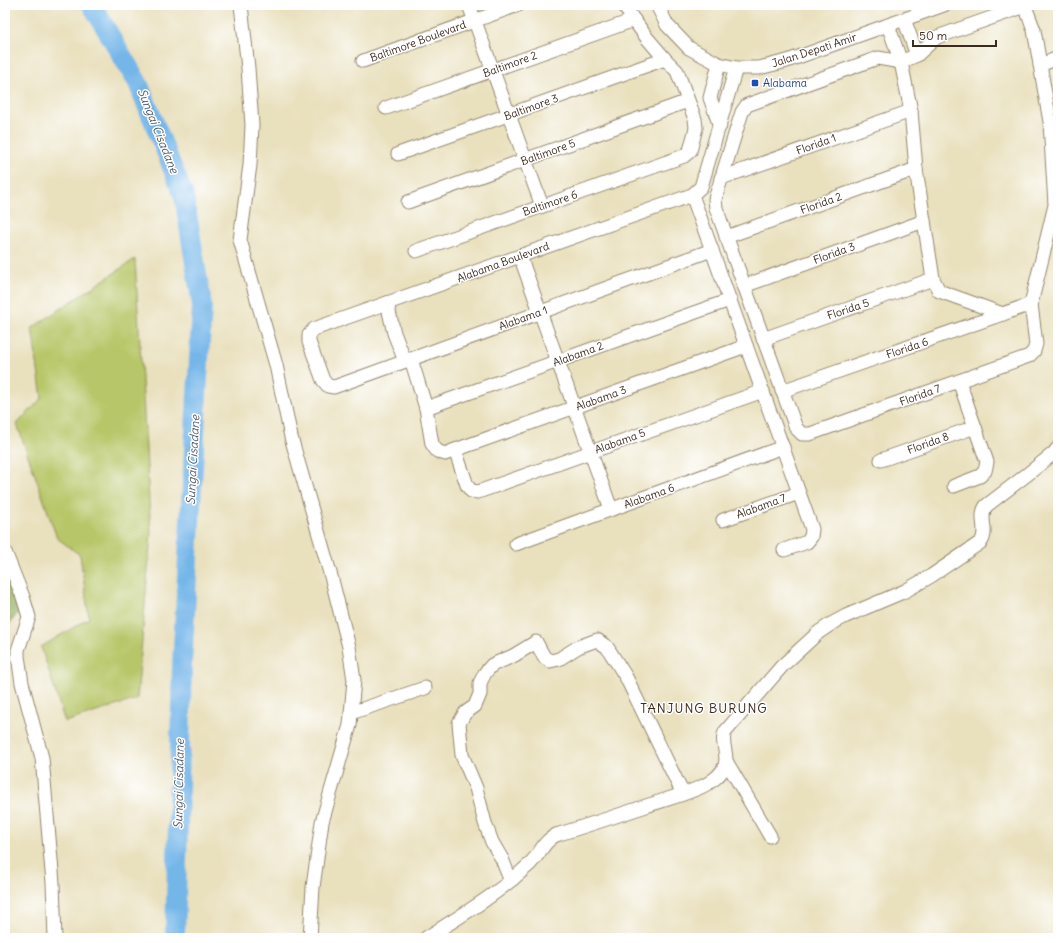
<svg xmlns="http://www.w3.org/2000/svg" width="1063" height="943" viewBox="0 0 1063 943" font-family="Delius,sans-serif">
	<rect width="100%" height="100%" fill="#fff"/>
	<filter id="ink" filterUnits="userSpaceOnUse"><feTurbulence type="fractalNoise" baseFrequency=".025" numOctaves="2"/><feDisplacementMap in="SourceGraphic" scale="8" xChannelSelector="R" yChannelSelector="G"/><feConvolveMatrix kernelMatrix="1 2 1 2 8 2 1 2 1" color-interpolation-filters="sRGB"/></filter>
	<filter id="wash" filterUnits="userSpaceOnUse"><feTurbulence type="fractalNoise" baseFrequency=".012" numOctaves="4" result="noise"/><feDisplacementMap in="SourceGraphic" scale="16" xChannelSelector="R" yChannelSelector="G"/><feGaussianBlur stdDeviation="0.9" result="paint"/><feColorMatrix in="noise" values="0 0 0 0 0 0 0 0 0 0 0 0 0 0 0 0 0 1.4 0 .05"/><feComposite in="paint" operator="in"/></filter>
	<g filter="url(#wash)">
		<rect width="100%" height="100%" fill="#e9e0bd"/>
		<!-- green -->
		<path fill="#b7c668" stroke="#797843" d="M135 259 151 534 137 699 65 722 41 647 89 618 80 555 57 538 17 424 42 398 32 328Z"/>
		<!-- forest -->
		<path fill="#91ab5c" stroke="#666a3d" d="M5 571 22 607 5 630Z"/>
		<g fill="none" stroke-linecap="round" stroke-linejoin="round">
			<!-- river -->
			<path stroke="#74b6e9" stroke-width="20" d="M92 5 138 83 184 196 202 305 182 666 175 938"/>
		</g>
	</g>
	<g filter="url(#ink)">
		<g fill="none" stroke-linecap="round" stroke-linejoin="round">
			<!-- street casing -->
			<g stroke="#92856e" stroke-width="15">
				<g id="street">
					<path d="M241 5 248 68 252 125 250 165 240 240 276 365 291 437 332 580 349 647 354 680 350 725 322 822 313 887 310 938"/>
					<path d="M469 5 542 206"/>
					<path d="M657 5 667 25 689 48 719 64 736 68H759L787 61 944 5"/>
					<path d="M1025 6 1034 30 1050 122 1055 205 1031 304 1036 344 1034 351 1029 356 810 434H802L796 428 716 208 715 199 742 112 747 105 878 58 901 62 917 55 937 37 1028 5"/>
					<path d="M904 19 917 55"/>
					<path d="M888 25 901 62 911 111 916 169 933 279 939 291 1003 314"/>
					<path d="M363 61 518 5"/>
					<path d="M719 64 710 98 720 126"/>
					<path d="M1040 65 1058 58"/>
					<path d="M386 108 634 20"/>
					<path d="M398 154 665 59"/>
					<path d="M721 178 911 111"/>
					<path d="M692 195 812 529 811 537 807 542 784 550"/>
					<path d="M408 202 688 101"/>
					<path d="M726 237 916 169"/>
					<path d="M712 250 334 387 328 386 323 380 309 342V335L314 329 692 195 701 187 736 68"/>
					<path d="M416 251 684 156 690 151 696 128 695 119 677 71 665 59 647 38 623 5"/>
					<path d="M520 256 611 509"/>
					<path d="M744 286 924 221"/>
					<path d="M387 303 394 333 405 361"/>
					<path d="M763 339 933 279"/>
					<path d="M411 359 426 408 432 444 437 451 445 454 455 450 467 485 471 491 478 492 763 391"/>
					<path d="M782 391 1031 304"/>
					<path d="M426 408 730 300"/>
					<path d="M455 450 746 346"/>
					<path d="M881 460 975 427"/>
					<path d="M954 486 980 476 985 471 987 462 959 381"/>
					<path d="M723 520 799 493"/>
					<path d="M516 544 783 447"/>
					<path d="M5 552 23 597 29 617 18 650V656L22 683 42 758 53 883 55 938"/>
					<path d="M351 713 425 688"/>
					<path d="M726 761 770 836"/>
					<path d="M513 879 508 874 502 859 492 842 485 823 476 788 462 755 459 723 465 713 475 706 480 694V683L485 673 492 665 513 656 536 642 544 657 550 661 559 659 578 647 597 640 607 647 626 677 683 794"/>
					<path d="M426 938C459 917 493 897 522 871 527 867 532 862 535 858 543 848 544 842 556 835 586 826 616 816 646 806 664 800 683 795 701 787 710 783 722 775 725 765 729 755 720 742 725 732L782 666 819 632 831 624 846 616 905 591 931 576 981 542C989 531 978 517 986 506L1029 473 1054 453 1058 448"/>
				</g>
			</g>
			<!-- street -->
			<use href="#street" stroke="#fff" stroke-width="13"/>
		</g>
	</g>
	<!-- markers -->
	<rect fill="#1a4fb4" stroke="#fff" stroke-width="1.5" x="751" y="79" width="8" height="8" rx="2"/>
	<g text-anchor="middle" stroke-width="3" stroke-linejoin="round" paint-order="stroke">
		<!-- street labels -->
		<g font-size="11" fill="#3b2a1e" stroke="#fff">
			<text transform="translate(418 41) rotate(-20)" y="4">Baltimore Boulevard</text>
			<text transform="translate(814 50) rotate(-18)" y="4">Jalan Depati Amir</text>
			<text transform="translate(510 64) rotate(-20)" y="4">Baltimore 2</text>
			<text transform="translate(531 107) rotate(-20)" y="4">Baltimore 3</text>
			<text transform="translate(816 144) rotate(-20)" y="4">Florida 1</text>
			<text transform="translate(548 152) rotate(-20)" y="4">Baltimore 5</text>
			<text transform="translate(550 203) rotate(-19)" y="4">Baltimore 6</text>
			<text transform="translate(821 203) rotate(-20)" y="4">Florida 2</text>
			<text transform="translate(834 253) rotate(-20)" y="4">Florida 3</text>
			<text transform="translate(503 262) rotate(-20)" y="4">Alabama Boulevard</text>
			<text transform="translate(848 309) rotate(-19)" y="4">Florida 5</text>
			<text transform="translate(523 318) rotate(-20)" y="4">Alabama 1</text>
			<text transform="translate(907 348) rotate(-19)" y="4">Florida 6</text>
			<text transform="translate(578 354) rotate(-20)" y="4">Alabama 2</text>
			<text transform="translate(920 395) rotate(-20)" y="4">Florida 7</text>
			<text transform="translate(601 398) rotate(-20)" y="4">Alabama 3</text>
			<text transform="translate(620 441) rotate(-20)" y="4">Alabama 5</text>
			<text transform="translate(928 443) rotate(-20)" y="4">Florida 8</text>
			<text transform="translate(649 496) rotate(-20)" y="4">Alabama 6</text>
			<text transform="translate(761 506) rotate(-20)" y="4">Alabama 7</text>
		</g>
		<!-- transit labels -->
		<g font-size="11" fill="#164399" stroke="#fff" text-anchor="start">
			<text x="763" y="87">Alabama</text>
		</g>
		<!-- water labels -->
		<g font-size="12" font-style="italic" fill="#4f5b65" stroke="#fff">
			<text transform="translate(158 131) rotate(68)" y="4">Sungai Cisadane</text>
			<text transform="translate(193 460) rotate(-87)" y="4">Sungai Cisadane</text>
			<text transform="translate(179 784) rotate(-89)" y="4">Sungai Cisadane</text>
		</g>
		<!-- quarter labels -->
		<g font-size="13" letter-spacing="1" fill="#3b2a1e" stroke="#fff">
			<text x="704" y="713">TANJUNG BURUNG</text>
		</g>
	</g>
	<!-- margin -->
	<rect width="1063" height="943" fill="none" stroke="#fff" stroke-width="20"/>
	<!-- scale -->
	<path d="M913 40v6h83v-6" fill="none" stroke="#3b2a1e" stroke-width="2"/>
	<text x="919" y="40" font-size="12" fill="#3b2a1e" stroke="#ffffff" stroke-width="3" paint-order="stroke">50 m</text>
</svg>
